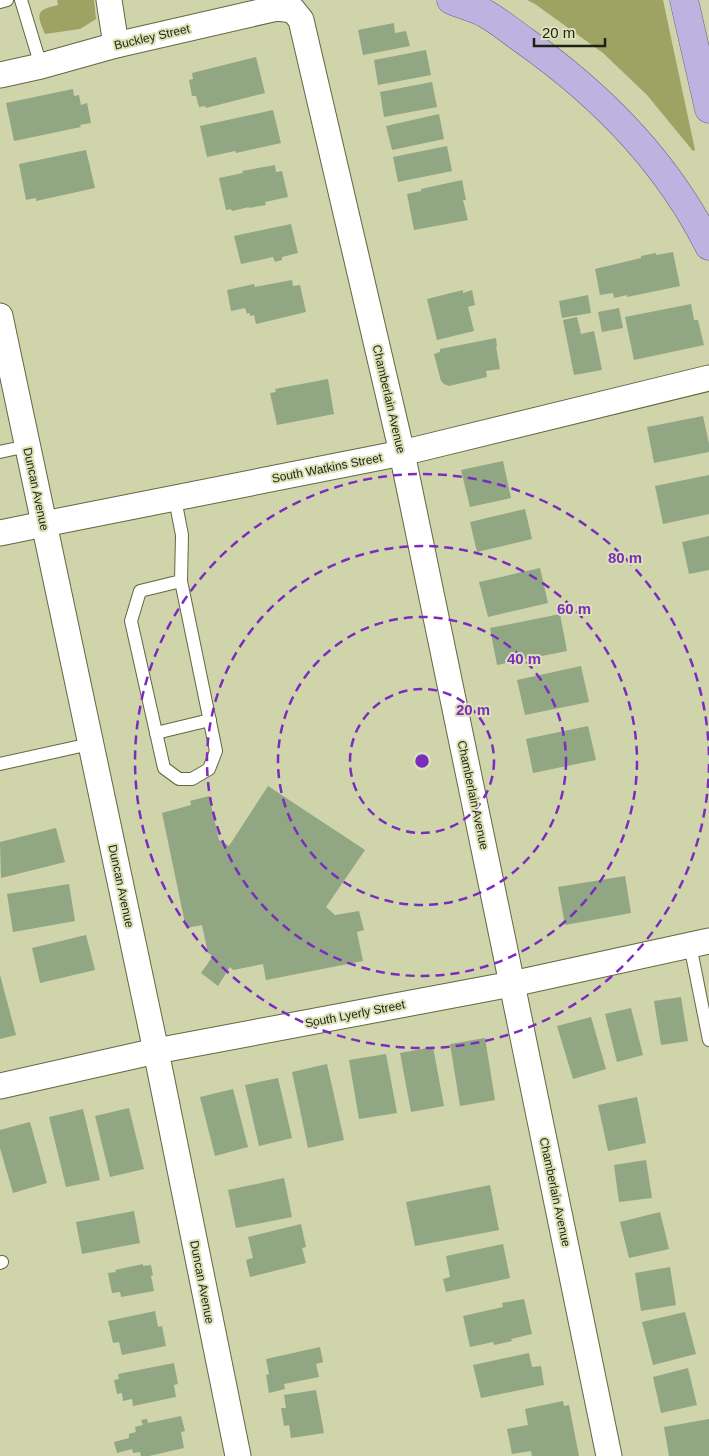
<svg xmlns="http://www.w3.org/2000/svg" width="709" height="1456" viewBox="0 0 709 1456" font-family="Arial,sans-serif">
	<rect width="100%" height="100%" fill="#cfd4ab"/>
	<!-- green -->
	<g fill="#9ea364">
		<path d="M57 0H94L96 19 80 29 45 34C36 13 36 10 58 5Z"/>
		<path d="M527 0H663L695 150 693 151 647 95 603 53 535 4Z"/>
	</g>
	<!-- building -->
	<g fill="#91a683">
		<path d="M394 23 395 33 406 31 410 46 363 55 358 30Z"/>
		<path d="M426 50 431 75 378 85 374 60Z"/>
		<path d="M256 57 265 93 206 108 205 106 199 107 196 96H192L189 80 193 79 192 73Z"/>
		<path d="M432 82 437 107 384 117 380 92Z"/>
		<path d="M73 89 74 96 79 95 81 105 87 103 91 123 80 125 81 127 14 141 6 103Z"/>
		<path d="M273 110 281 143 236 153 235 151 207 157 200 126Z"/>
		<path d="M439 114 444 139 392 150 386 126Z"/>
		<path d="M447 146 452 171 398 182 393 157Z"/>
		<path d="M86 150 95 188 36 201V198L26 200 19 164Z"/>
		<path d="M275 165 276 172 282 171 288 197 265 202 266 205 249 208V207L232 211 231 209 226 210 219 178 243 173 242 171Z"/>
		<path d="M462 180 466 200H463L468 220 414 230 407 194 421 191V189Z"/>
		<path d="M291 224 298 253 282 257V260L275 262 273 257 241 264 234 236Z"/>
		<path d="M673 252 680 286 627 297V295L614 298 613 293 600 295 595 269 641 258V256L656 253V255Z"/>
		<path d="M292 280 293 286 300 285 306 312 256 324 254 315 250 316V313L247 314 245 308 231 311 227 290 254 284 255 287Z"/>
		<path d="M463 290V293L472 290 475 305 468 307 474 331 437 340 427 299Z"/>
		<path d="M588 295 591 313 562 318 559 301Z"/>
		<path d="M691 304 694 320H698L704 345 634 360 625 317Z"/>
		<path d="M619 308 623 328 602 332 598 312Z"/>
		<path d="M577 317 581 334 594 331 602 370 574 375 563 320Z"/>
		<path d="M496 338 497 346H496L500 369 486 371 487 377 449 386 444 384 441 381 434 354 440 352V349Z"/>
		<path d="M328 379 334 414 277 425 270 393 276 392 275 389Z"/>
		<path d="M703 416 709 444V452L654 463 647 427Z"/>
		<path d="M503 461 511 498 470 507 461 470Z"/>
		<path d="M709 475V514L663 524 655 486Z"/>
		<path d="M525 509 532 539 477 552 470 522Z"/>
		<path d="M709 536V570L689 574 682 542Z"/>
		<path d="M540 568 548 603 488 617 479 582Z"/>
		<path d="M560 614 567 651 497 665 490 628Z"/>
		<path d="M581 666 589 702 525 715 517 680Z"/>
		<path d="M588 726 596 760 533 773 526 739Z"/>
		<path d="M268 786 365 850 326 907 335 915 359 911 364 930 357 932 363 961 266 980 263 964 233 970 230 967 218 986 201 973 213 956 208 953 202 925 186 928 162 813 191 805 190 801 209 796 219 840 229 846Z"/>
		<path d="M56 828 65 862 1 878 0 842Z"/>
		<path d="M625 876 631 913 565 925 558 887Z"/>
		<path d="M69 884 75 921 13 932 7 894Z"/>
		<path d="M86 935 95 970 40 983 32 948Z"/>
		<path d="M0 975 16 1035 0 1039Z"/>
		<path d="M681 997 688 1041 661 1045 654 1001Z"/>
		<path d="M631 1008 643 1055 617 1062 605 1014Z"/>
		<path d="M591 1017 606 1069 573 1079 557 1026Z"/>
		<path d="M485 1038 495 1100 460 1106 450 1044Z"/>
		<path d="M433 1047 444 1106 411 1112 400 1053Z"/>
		<path d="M386 1054 397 1113 359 1119 349 1060Z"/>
		<path d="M327 1064 344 1140 308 1148 292 1072Z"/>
		<path d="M278 1078 292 1138 259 1146 245 1085Z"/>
		<path d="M233 1089 248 1147 215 1156 200 1097Z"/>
		<path d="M637 1097 646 1143 608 1151 598 1105Z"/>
		<path d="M129 1108 144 1169 110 1177 95 1116Z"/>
		<path d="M83 1109 100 1180 66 1187 49 1117Z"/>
		<path d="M30 1122 47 1183 13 1193 0 1148V1130Z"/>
		<path d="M646 1160 652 1198 619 1202 614 1165Z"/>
		<path d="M284 1178 292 1217 236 1228 228 1190Z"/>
		<path d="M490 1185 499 1230 415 1246 406 1202Z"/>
		<path d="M134 1211 140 1243 82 1254 76 1222Z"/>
		<path d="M660 1212 669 1249 629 1258 620 1222Z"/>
		<path d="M301 1224 306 1247 302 1248 306 1263 250 1277 246 1260 253 1258 248 1237Z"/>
		<path d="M503 1244 510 1278 446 1292 443 1279 450 1277 446 1256Z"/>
		<path d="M143 1264V1266L151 1265 153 1275 151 1276 154 1291 121 1297 120 1292 112 1293 108 1273 116 1272 115 1270Z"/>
		<path d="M670 1267 676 1305 641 1311 635 1273Z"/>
		<path d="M524 1299 532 1334 511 1339 512 1341 494 1345 493 1342 470 1347 463 1316 503 1307 502 1303Z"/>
		<path d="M155 1311 158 1327 162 1326 166 1346 122 1355 119 1342 113 1343 108 1321Z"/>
		<path d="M685 1312 696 1354 653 1365 642 1322Z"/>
		<path d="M320 1347 323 1362 316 1364 319 1377 284 1384 285 1389 269 1393 266 1375 269 1374 266 1359Z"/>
		<path d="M529 1353 532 1367 541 1366 544 1385 481 1398 473 1365Z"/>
		<path d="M174 1363 178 1384 174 1385 176 1397 133 1406 132 1399 123 1401 122 1393 117 1394 114 1380 119 1379 118 1374Z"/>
		<path d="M688 1368 697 1405 661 1413 653 1377Z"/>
		<path d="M316 1390 324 1433 291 1438 289 1425 284 1426 281 1408H286L284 1395Z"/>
		<path d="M563 1401 564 1406 569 1405 579 1456H532L531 1451 512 1454 507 1429 528 1425 525 1409Z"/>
		<path d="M181 1416 185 1431 181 1432 184 1448 149 1456H141L140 1452 133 1453 132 1449 117 1453 114 1442 129 1438V1434L136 1432 135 1427 143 1425 141 1420 147 1419 148 1423Z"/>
		<path d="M709 1419V1456H669L664 1427Z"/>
	</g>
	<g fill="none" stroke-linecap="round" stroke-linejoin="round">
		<!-- lane casing -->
		<g stroke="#636742" stroke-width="14">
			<g id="lane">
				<path d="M21 0 41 66"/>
				<path d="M0 2 7 0"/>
				<path d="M0 452 27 446"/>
				<path d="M175 499 182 535 181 581 216 751 209 769 192 779H179L164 768 131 621 140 591 181 581"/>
				<path d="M156 733 210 720"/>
				<path d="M0 764 90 744"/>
				<path d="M690 945 709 1040"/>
				<path d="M0 1263 2 1262"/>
			</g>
		</g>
		<!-- street casing -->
		<g stroke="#636742" stroke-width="27">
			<g id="street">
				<path d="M109 0 116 45"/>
				<path d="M0 75 41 66 116 45 277 8 293 10 301 20 402 453 512 984 609 1456"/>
				<path d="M0 316 156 1051 238 1456"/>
				<path d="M0 533 44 524 402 453 709 378"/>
				<path d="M0 1086 156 1051 512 984 709 941"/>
			</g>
		</g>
		<!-- primary casing -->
		<g stroke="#685f8a" stroke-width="29">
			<g id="primary">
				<path d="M451 0C462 5 475 8 486 14 500 22 513 33 526 42 602 96 667 162 709 246"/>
				<path d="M684 0 709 109"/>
			</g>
		</g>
		<!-- lane -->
		<use href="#lane" stroke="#fff" stroke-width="12"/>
		<!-- street -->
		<use href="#street" stroke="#fff" stroke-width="25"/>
		<!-- primary -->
		<use href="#primary" stroke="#bcb3e0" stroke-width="28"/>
	</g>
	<!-- distance rings -->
	<g fill="none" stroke="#7b2cbf" stroke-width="2.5" stroke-dasharray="9 6">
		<circle cx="422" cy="761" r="72"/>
		<circle cx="422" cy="761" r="144"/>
		<circle cx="422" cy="761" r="215"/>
		<path d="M709 764A287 287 0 1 1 709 758"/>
	</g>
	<g text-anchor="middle" stroke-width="4" stroke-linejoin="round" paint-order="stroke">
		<!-- street labels -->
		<g font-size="12" fill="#1f2111" stroke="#dce1b8">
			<text transform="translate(152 37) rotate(-13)" y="4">Buckley Street</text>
			<text transform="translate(389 399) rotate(77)" y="4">Chamberlain Avenue</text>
			<text transform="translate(327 468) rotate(-11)" y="4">South Watkins Street</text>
			<text transform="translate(36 489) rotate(78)" y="4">Duncan Avenue</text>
			<text transform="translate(473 795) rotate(78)" y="4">Chamberlain Avenue</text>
			<text transform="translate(121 886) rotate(78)" y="4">Duncan Avenue</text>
			<text transform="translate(355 1014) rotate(-11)" y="4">South Lyerly Street</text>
			<text transform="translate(555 1192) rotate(78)" y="4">Chamberlain Avenue</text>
			<text transform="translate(202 1282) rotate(79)" y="4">Duncan Avenue</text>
		</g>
	</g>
	<circle cx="422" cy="761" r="8" fill="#7b2cbf" stroke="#dce1b8" stroke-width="2.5"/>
	<g font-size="15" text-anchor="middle" font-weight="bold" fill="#7b2cbf" stroke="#dce1b8" stroke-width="4" stroke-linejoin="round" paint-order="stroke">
		<text x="625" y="563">80 m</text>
		<text x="574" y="614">60 m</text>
		<text x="524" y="664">40 m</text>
		<text x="473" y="715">20 m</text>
	</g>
	<!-- scale -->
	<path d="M534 38v8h71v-8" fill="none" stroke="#1f2111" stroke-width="2.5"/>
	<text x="542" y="38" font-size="15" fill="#1f2111" stroke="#dce1b8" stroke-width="4" paint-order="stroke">20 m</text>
</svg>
